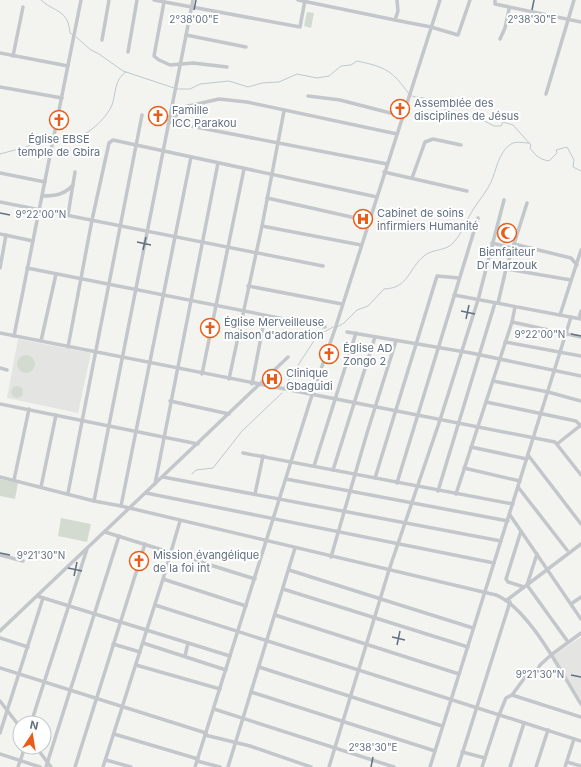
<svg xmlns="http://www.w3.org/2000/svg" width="581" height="767" viewBox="0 0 581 767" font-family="Inter,sans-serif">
	<rect width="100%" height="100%" fill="#f3f4ef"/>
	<!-- built -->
	<g fill="#e4e5e3">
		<path d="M18 339 91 353 78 413 7 398Z"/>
		<path d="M581 637V700L553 656Z"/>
	</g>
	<!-- green -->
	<g fill="#d3dbd0">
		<path d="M307 12 314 13 311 28 304 26Z"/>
		<circle cx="26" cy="364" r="9"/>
		<circle cx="17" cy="392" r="6"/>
		<path d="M0 479 18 483 15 499 0 496Z"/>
		<path d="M61 518 91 524 87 542 58 536Z"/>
	</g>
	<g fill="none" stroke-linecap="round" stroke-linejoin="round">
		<!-- stream -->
		<g stroke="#bec8ce" stroke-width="1">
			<path d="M41 0C55 13 68 9 70 33L73 35"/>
			<path d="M76 37 91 50 99 54 123 71 174 88"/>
			<path d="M177 89H190L200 84 229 81 248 87 262 83 279 82 297 74 317 78 329 76 341 66 351 65 357 61C385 67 392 70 409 94"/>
			<path d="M412 96C417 98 419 97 424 98 436 101 460 125 475 116L494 126H501L503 122 513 125 531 145 530 148C536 156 539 159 549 161L557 153 556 150 567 147 574 160 573 167 581 171"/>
			<path d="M57 137C62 138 68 139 73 139 87 136 106 119 112 105 116 94 114 79 126 72"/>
			<path d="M0 154 26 147 45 137 51 136"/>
			<path d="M337 327 344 323 357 310 368 306 384 289C409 288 408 269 424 256 433 248 446 252 454 242 463 232 467 219 474 208 480 199 487 191 491 182 496 171 499 151 511 144 516 141 523 143 529 143"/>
			<path d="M284 387 317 336 333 327"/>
			<path d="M192 474 196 470 213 468 242 431 282 393"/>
		</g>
		<!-- minor -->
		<g stroke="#c3c6ca" stroke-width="3.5">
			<path d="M154 0 300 27 305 0"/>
			<path d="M298 0 395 20 398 11 397 0"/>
			<path d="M495 0V4L581 22"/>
			<path d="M164 2 154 56 159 60 170 65 193 63 227 67"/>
			<path d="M395 20 431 27 458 35 470 0"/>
			<path d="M186 35 246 47"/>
			<path d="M500 39 505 28 509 9"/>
			<path d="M102 40 109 0"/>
			<path d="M128 52 137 0"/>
			<path d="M0 53 68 66"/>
			<path d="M13 56 23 7"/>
			<path d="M0 87 62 98"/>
			<path d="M546 94 574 0"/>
			<path d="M308 96 340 100 402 116"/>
			<path d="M171 121 184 107 219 99 247 102 397 134"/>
			<path d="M170 122 387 164"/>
			<path d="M384 172 467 191"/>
			<path d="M0 173 45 182"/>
			<path d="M412 178 425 142 433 139 461 145"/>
			<path d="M42 196C55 196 64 195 73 185"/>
			<path d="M267 198 369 221"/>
			<path d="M0 202 323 266"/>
			<path d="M68 215 75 172"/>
			<path d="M262 226 361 245"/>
			<path d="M0 234 33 241"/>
			<path d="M492 243 512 248"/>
			<path d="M514 244 571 258 577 265"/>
			<path d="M0 268 6 235"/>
			<path d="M27 268 325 327"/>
			<path d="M506 269 571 280"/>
			<path d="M248 286 342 304"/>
			<path d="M454 295 581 319"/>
			<path d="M498 303 506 269 527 203"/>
			<path d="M560 315 581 250"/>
			<path d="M579 318 581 311"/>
			<path d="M512 322 581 337"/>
			<path d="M347 332 471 353 581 376"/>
			<path d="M0 333 555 442 581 475"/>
			<path d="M14 336 81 0"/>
			<path d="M41 341 56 274"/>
			<path d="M505 342 581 356"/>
			<path d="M68 347 92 220 109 143 113 140 377 197"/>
			<path d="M0 368 7 370"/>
			<path d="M202 374 244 169"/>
			<path d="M229 379 262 226 284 111"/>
			<path d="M493 381 548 392 581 401"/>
			<path d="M252 384 265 316"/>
			<path d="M170 401 229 414"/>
			<path d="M486 402 576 421 581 426"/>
			<path d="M0 404 198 444"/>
			<path d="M557 444 581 425"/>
			<path d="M471 447 527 459"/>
			<path d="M243 453 513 504"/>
			<path d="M528 455 581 524"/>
			<path d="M314 466 356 333"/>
			<path d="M464 468 520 481"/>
			<path d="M333 470 375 337"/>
			<path d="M0 477 94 501 121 506 496 595C529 608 562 674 581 704"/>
			<path d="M163 477 501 541"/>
			<path d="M375 478 437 276 459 278"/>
			<path d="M286 479 508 521"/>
			<path d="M14 480 29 409"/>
			<path d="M397 483 478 218"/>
			<path d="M155 484 218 163"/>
			<path d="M41 487 56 415"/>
			<path d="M518 487 567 550"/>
			<path d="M438 491 495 303"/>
			<path d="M68 493 142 115"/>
			<path d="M146 493 494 563"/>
			<path d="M255 494 263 456"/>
			<path d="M456 494 512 322 515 307"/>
			<path d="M94 501 193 0"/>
			<path d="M121 506 191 157"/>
			<path d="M510 515 581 619"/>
			<path d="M521 531 506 579 508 582 524 587"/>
			<path d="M105 532 255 579"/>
			<path d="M537 554 527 585 568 642"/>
			<path d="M0 555 23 561"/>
			<path d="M331 557 367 433 396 341"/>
			<path d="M289 570 473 628"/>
			<path d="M163 579 246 606"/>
			<path d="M283 589 468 647"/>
			<path d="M37 596 230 656"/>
			<path d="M507 600 581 544"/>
			<path d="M571 604 581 597"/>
			<path d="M155 605 581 741"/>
			<path d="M275 615 459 674"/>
			<path d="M0 631 288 357"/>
			<path d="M0 638 28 647"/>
			<path d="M143 643 226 670"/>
			<path d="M113 644 140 652"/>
			<path d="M185 656 188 643"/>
			<path d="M136 665 220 689"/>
			<path d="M259 667 442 726"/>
			<path d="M0 668 206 733"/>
			<path d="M251 692 435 751"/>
			<path d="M512 695 581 717"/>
			<path d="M0 701 20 727"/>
			<path d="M214 709 394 767"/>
			<path d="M31 723 87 549"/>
			<path d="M0 733 43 598"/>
			<path d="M114 734 198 759"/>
			<path d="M205 735 250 746 311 767"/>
			<path d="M36 747 51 767"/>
			<path d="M462 752 485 758"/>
			<path d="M0 754 40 767"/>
			<path d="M106 760 131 767"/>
			<path d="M197 761 220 767"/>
			<path d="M567 762 581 766"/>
			<path d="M18 767 25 747"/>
			<path d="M46 767 119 536"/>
			<path d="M75 767 145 544"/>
			<path d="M103 767 163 579 180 521"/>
			<path d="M195 767 312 395 335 329 440 0"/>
			<path d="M228 767 295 548"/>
			<path d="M329 767 389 570 440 420 478 300 504 200"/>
			<path d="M430 767 571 317"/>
			<path d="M458 767 510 602"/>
			<path d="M482 767 499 715 506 698 512 695 526 676 536 672 540 665 551 655 581 633"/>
			<path d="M510 767 524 723"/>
			<path d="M536 767 548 730"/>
			<path d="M565 767 574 739"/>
		</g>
	</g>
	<!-- ticks -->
	<path fill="none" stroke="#617082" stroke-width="1.5" d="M194 10 196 0M532 10 534 0M0 213 10 215M137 242 151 245M143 250 146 237M461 311 475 314M466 319 469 305M571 334 581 336M0 553 10 555M68 568 82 571M74 576 77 562M392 637 405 640M397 645 400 631M571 675 581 677M371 767 373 757"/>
	<!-- icons -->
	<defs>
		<g id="church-ring" transform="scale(1)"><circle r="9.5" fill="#fff" stroke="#eb5c18" stroke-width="1.5"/><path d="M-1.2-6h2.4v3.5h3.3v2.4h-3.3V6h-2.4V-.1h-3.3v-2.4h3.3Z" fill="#eb5c18"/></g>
		<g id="hospital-ring" transform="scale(1)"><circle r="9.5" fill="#fff" stroke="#eb5c18" stroke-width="1.5"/><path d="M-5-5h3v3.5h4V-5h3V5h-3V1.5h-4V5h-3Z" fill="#eb5c18"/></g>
		<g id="mosque-ring" transform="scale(1)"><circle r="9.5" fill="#fff" stroke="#eb5c18" stroke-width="1.5"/><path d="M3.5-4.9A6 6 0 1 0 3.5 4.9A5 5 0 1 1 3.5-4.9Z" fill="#eb5c18"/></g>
	</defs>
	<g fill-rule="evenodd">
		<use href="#church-ring" x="400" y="109"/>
		<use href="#church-ring" x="158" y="116"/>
		<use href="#church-ring" x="59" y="120"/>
		<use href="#hospital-ring" x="363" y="219"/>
		<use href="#mosque-ring" x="507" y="233"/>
		<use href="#church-ring" x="210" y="328"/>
		<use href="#church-ring" x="329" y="354"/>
		<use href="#hospital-ring" x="272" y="379"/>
		<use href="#church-ring" x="139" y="561"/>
	</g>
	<g text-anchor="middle" stroke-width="4" stroke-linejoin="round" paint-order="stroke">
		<!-- poi labels -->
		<g font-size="11" fill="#617082" stroke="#fff" text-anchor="start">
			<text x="414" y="107">Assemblée des<tspan x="414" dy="13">disciplines de Jésus</tspan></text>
			<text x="172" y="114">Famille<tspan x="172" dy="13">ICC Parakou</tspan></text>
			<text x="59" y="143" text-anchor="middle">Église EBSE<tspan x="59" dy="13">temple de Gbira</tspan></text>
			<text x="377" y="217">Cabinet de soins<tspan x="377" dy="13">infirmiers Humanité</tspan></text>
			<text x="507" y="256" text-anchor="middle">Bienfaiteur<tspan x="507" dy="13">Dr Marzouk</tspan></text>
			<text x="224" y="326">Église Merveilleuse<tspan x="224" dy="13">maison d'adoration</tspan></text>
			<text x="343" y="352">Église AD<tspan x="343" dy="13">Zongo 2</tspan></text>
			<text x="286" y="377">Clinique<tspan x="286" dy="13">Gbaguidi</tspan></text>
			<text x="153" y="559">Mission évangélique<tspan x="153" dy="13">de la foi int</tspan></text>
		</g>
	</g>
	<g font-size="10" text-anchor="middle" fill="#617082" stroke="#fff" stroke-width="4" stroke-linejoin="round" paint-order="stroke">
		<text x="194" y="23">2°38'00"E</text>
		<text x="532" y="23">2°38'30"E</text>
		<text x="41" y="218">9°22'00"N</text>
		<text x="540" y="338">9°22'00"N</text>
		<text x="41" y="559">9°21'30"N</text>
		<text x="540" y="678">9°21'30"N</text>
		<text x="373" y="751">2°38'30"E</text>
	</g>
	<!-- north arrow -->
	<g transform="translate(32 735) rotate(12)"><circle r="19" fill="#ffffff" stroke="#c0c6cd"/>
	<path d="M0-3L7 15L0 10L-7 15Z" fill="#eb5c18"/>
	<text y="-6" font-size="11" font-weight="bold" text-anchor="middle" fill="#617082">N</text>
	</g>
</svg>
